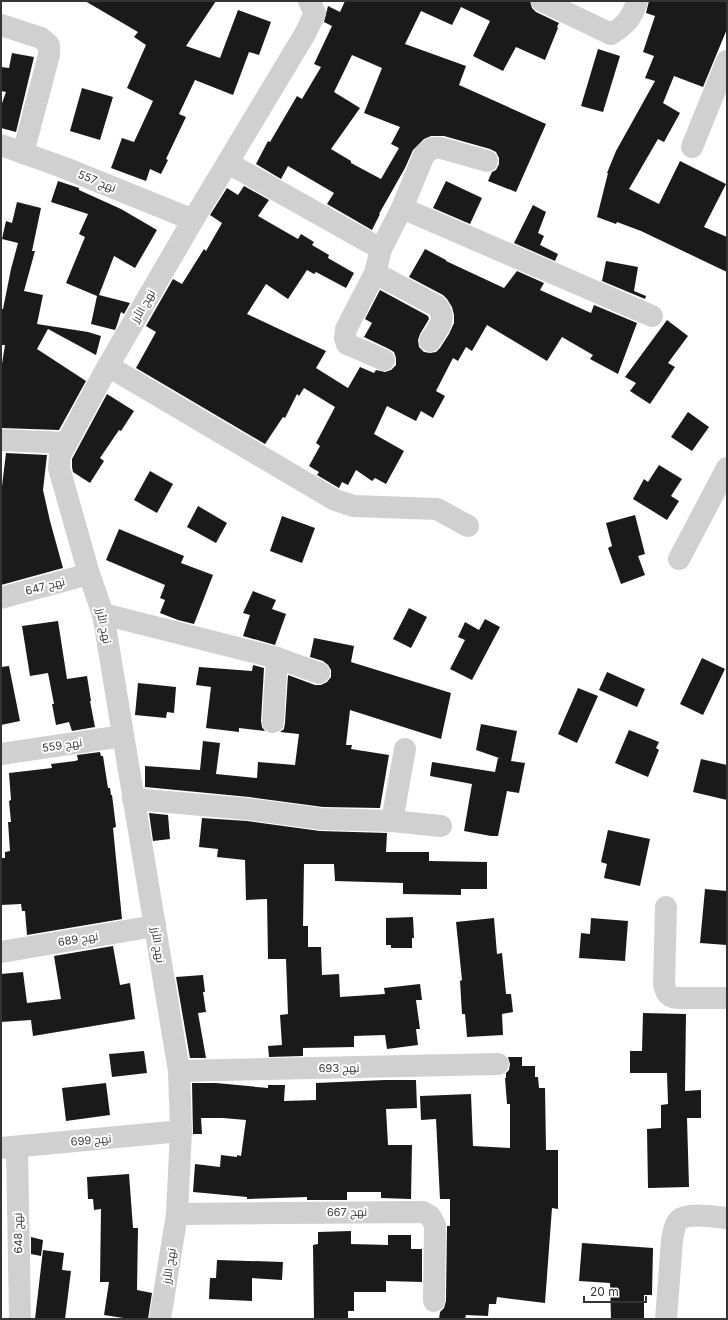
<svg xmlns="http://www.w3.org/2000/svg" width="728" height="1320" viewBox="0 0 728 1320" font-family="Inter,Cairo,sans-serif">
	<rect width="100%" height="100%" fill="#fff"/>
	<!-- building -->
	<g fill="#1a1a1a" fill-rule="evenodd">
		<path d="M85 1H216L186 46 220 58 238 10 271 22 259 55 249 52 233 95 195 80 179 114 186 117 166 159 168 160 161 174 150 169 146 181 111 168 122 138 134 142 153 101 127 88 146 45 134 37 138 32Z"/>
		<path d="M345 1H530L532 8 536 12 559 23 557 27 558 28 545 60 516 47 503 71 473 56 490 21 461 7 452 25 421 11 405 44 466 66 459 85 546 124 516 192 488 181 492 172 496 170 499 164V158L496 152 490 149 444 136H431L424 139 413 150 405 168 379 214H380L372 230 327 204 334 193 288 166 281 179 256 164 268 141 270 142 297 96 302 99 321 67 314 64 332 26 324 22 328 6 340 12ZM352 55 382 68 364 113 400 127 391 144 399 148 381 179 351 163V161L331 149 360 108 334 92Z"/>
		<path d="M649 1H727V29L703 87 674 76 663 103 680 113 664 142 658 139 629 189 659 204 680 161 726 184 704 227 727 237V272L641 231 617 222 616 224 597 217 608 173H607L616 151 655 81 645 78 654 56 643 52 655 16 646 13Z"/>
		<path d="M598 49 620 56 603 112 581 106Z"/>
		<path d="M12 53 34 57 16 132 1 128V106L6 92 1 91V67L9 68Z"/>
		<path d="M82 88 113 97 100 140 70 131Z"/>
		<path d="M58 181 79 188V190L121 209 157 230 135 268 114 256 99 295 130 303 124 314 121 312 117 325 115 330 91 324 97 296 66 283 85 237 79 234 88 214 51 202Z"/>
		<path d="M446 181 482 198 470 224 433 208Z"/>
		<path d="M244 186 269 200 258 216 298 239 301 234 314 242 312 245 329 255 328 258 354 273 346 288 316 272 314 274 307 270 288 299 266 284 247 314 326 351 316 368 348 388 360 367 374 373 376 370 385 372 391 370 396 365V358L394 352 389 349 364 337 372 323 365 319 380 290 428 316 429 319 420 334 418 340 419 347 424 352 430 353 436 352 440 348 449 334 454 323V315L452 307 447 299 443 295 409 277 425 249 446 260V261L504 288 517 271 544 283 540 290 591 313 594 305 637 323 618 374 590 359 593 355 562 337 547 361 487 325 472 351 466 347 458 361 453 358 436 391 445 396 433 418 421 411 416 421 387 406 374 434 404 451 386 484 375 478 372 481 356 470 348 485 342 482 339 488 317 475 319 472 309 466 320 446 316 443 335 407 304 388 299 396 297 394 285 418 283 417 265 444 136 368 156 332 146 326 173 279 182 284 204 249 206 251 222 223 210 215 227 188 238 195Z"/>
		<path d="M17 202 41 208 32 251H35L24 291 43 295 37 324 88 332 101 336 96 355 48 329 37 349 86 381 59 430 1 428V370L5 345H1V309H3L11 269 18 243 2 239 6 221 12 223Z"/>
		<path d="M533 205 546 212 538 233 544 236 540 245 558 254 555 261 514 243Z"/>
		<path d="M606 261 638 267 634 291 646 296 645 299 602 281Z"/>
		<path d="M667 320 688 336 668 363 675 367 650 404 630 391 636 383 625 377Z"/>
		<path d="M107 394 134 411 121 431 119 430 100 458 104 461 90 483 73 472 72 467V459Z"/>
		<path d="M688 412 709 427 692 451 671 437Z"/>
		<path d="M6 453 47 455 43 490 50 521 63 568 1 585V486H2Z"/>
		<path d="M659 465 682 479 671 496 679 501 667 520 633 499 644 479 648 482Z"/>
		<path d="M150 471 173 484 157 513 134 500Z"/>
		<path d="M198 506 227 523 216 543 187 527Z"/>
		<path d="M635 515 645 554 638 556 645 575 621 584 608 548 612 546 606 523Z"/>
		<path d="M282 516 315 528 302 563 270 551Z"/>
		<path d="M119 529 184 556 181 563 213 575 194 624 178 620 160 613 165 600 160 598 165 585 106 560Z"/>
		<path d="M253 591 276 600 272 609 286 614 275 645 243 636 250 615 243 613Z"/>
		<path d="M409 608 427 617 411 648 393 639Z"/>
		<path d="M485 619 500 627 472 680 450 669 465 640 458 637 465 622 479 630Z"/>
		<path d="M58 621 67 679 87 676 91 701H90L95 727 72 731 69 722 56 725 52 704H54L48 673 30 676 22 626Z"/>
		<path d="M314 638 354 646 351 662 451 693 441 739 350 710 346 745H352L351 749 389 755 380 808 323 807 249 797 145 787V766L200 770 203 741 220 743 216 774 257 778 258 762 295 765 299 734 280 732 284 729 285 723 288 675 315 685H321L327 682 331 677V670L328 665 323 661 310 657Z"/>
		<path d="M702 658 725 669 703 715 680 704Z"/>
		<path d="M253 665 264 668 261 721 262 727 265 731 239 728V732L206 728 211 687 196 685 199 667 252 671Z"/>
		<path d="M9 666 20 721 1 725V667Z"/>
		<path d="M607 672 645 689 637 707 599 690Z"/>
		<path d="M138 683 176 687 174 713 167 712 166 718 135 715Z"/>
		<path d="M578 688 598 696 577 743 558 734Z"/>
		<path d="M481 724 517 731 511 761 525 763 519 793 507 791 498 836H491L464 831 472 784 430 776 432 762 495 772 498 758 502 759 476 750Z"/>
		<path d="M629 730 659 742 656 748 659 750 648 777 615 763Z"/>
		<path d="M100 752 101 756H103L108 788H110L111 795H112L116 827 113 828 122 919 27 935 25 911H22L21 904 1 905V858H5V852L10 851 8 822H11L9 801 11 800 9 773 52 768 51 764 75 761 78 760 77 755Z"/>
		<path d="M701 759 727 765V800L693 792Z"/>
		<path d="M149 813 168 815 170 839 153 841Z"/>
		<path d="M202 818 247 821 320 831 387 833 386 852H429V861L487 862V889H461V895L403 894V883L335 881 334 864H304L303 926H308V947H321L322 975 339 974 340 997 385 994 384 988 420 984 422 1000H416L420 1029H416L418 1045 387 1049 385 1035 354 1036V1047L303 1048V1056L269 1057 268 1046 282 1045 280 1015 288 1014 286 959H268L267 899 246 900 245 860 217 857 218 849 199 847Z"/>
		<path d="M608 830 650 839 640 886 604 878 607 864 601 862Z"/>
		<path d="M705 889 727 891V945L700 943Z"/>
		<path d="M413 917 414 938H412V948H391V945H386V918Z"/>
		<path d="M494 918 497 954 502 953 506 994H511L513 1012 502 1014 503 1035 467 1037 465 1014H462L460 981 462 980 456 922Z"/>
		<path d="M591 918 628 921 625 961 579 958 581 933 590 934Z"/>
		<path d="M113 946 120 985 130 983 135 1019 33 1036 31 1020 1 1022V974L23 972 27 1003 61 999 54 956Z"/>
		<path d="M203 975 205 992H203L206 1012 198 1013 206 1058H190L176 977Z"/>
		<path d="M643 1013 686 1014 685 1091 701 1090V1118H687L689 1187 648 1188 647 1129 661 1128V1105L668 1104 667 1073H630V1051H642Z"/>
		<path d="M144 1051 147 1073 112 1077 109 1054Z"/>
		<path d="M508 1057H522V1066H535V1077H538L539 1088H545L546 1150H558V1209L552 1208 545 1303 497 1297 496 1304H489L488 1316 466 1315 465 1319H439L440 1312 444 1308 446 1301 447 1226H450V1199H440L436 1119 421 1120 420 1096 471 1094 473 1146 510 1148V1104H507L505 1078H506V1073L509 1070 510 1064Z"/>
		<path d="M385 1080H416L417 1108 386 1109 388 1145H412L411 1199 381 1198V1192H347V1200H307V1197L247 1199V1197L193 1192 195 1164 220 1167 221 1155 237 1157V1155L241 1156 246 1120 223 1118H201L202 1134H193L192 1083H216L268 1088V1085H285L284 1101 316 1100V1083Z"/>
		<path d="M106 1083 110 1115 66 1121 62 1088Z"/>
		<path d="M129 1174 133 1228H138L137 1290 152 1293 148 1319H130L104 1315 109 1282H100L101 1209 94 1210 93 1199H88L87 1177Z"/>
		<path d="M351 1231V1244L388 1245V1235H411V1249H422V1282L386 1281V1292H354V1311H348V1319H314L313 1245 318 1244V1232Z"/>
		<path d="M31 1237 43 1240 41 1256 31 1254Z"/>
		<path d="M582 1243 653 1248 652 1295H644V1319H611L610 1283 579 1281Z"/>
		<path d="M43 1250 64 1253 62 1270 71 1271 65 1319H35Z"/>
		<path d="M217 1260 283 1262 282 1280 252 1278V1301L209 1299 210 1278H216Z"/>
	</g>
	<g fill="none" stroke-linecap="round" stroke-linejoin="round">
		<!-- street -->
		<g stroke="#d0d0d0" stroke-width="22">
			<path d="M542 1 611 34C626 25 632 18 637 1"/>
			<path d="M1 25 41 38 49 45V55L23 153"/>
			<path d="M1 145 65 168 193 220"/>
			<path d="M692 147 727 61"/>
			<path d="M228 163 381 249 402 208 652 316"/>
			<path d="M402 208 424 155 432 148H441L487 161"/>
			<path d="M381 249 375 273 346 329 345 338 347 344 384 360"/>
			<path d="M375 273 437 306C448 319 438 328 430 341"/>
			<path d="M108 366 335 500 354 506 437 509 468 526"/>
			<path d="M1 440 65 443"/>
			<path d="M679 559 727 468"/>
			<path d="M1 598 89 574"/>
			<path d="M103 614 277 658 319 673"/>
			<path d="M273 722 277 658"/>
			<path d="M1 754 123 736"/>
			<path d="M133 799 248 809 322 819 392 821 441 826"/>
			<path d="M392 821 405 749"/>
			<path d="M666 907 664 984C666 995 670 998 681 998H727"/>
			<path d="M1 952 155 926"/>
			<path d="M179 1071 498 1064"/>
			<path d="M17 1147 20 1319"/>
			<path d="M1 1148 181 1131"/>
			<path d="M177 1214 423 1212 430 1216 435 1225 434 1301"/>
			<path d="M160 1319 177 1214 181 1131 179 1071 103 614 89 574 59 468 60 455 108 366 193 220 305 34 315 13 309 1"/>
			<path d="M666 1319 672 1241C673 1235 674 1225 679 1220 688 1212 715 1217 727 1218"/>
		</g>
	</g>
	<g text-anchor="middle" stroke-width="4" stroke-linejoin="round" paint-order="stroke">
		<!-- street labels -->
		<g font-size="11" fill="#333" stroke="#fff">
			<text transform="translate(97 181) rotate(22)" y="4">نهج 557</text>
			<text transform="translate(143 306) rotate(-60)" y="4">نهج الأرز</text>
			<text transform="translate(45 586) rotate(-15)" y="4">نهج 647</text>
			<text transform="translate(104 626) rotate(78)" y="4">نهج الأرز</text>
			<text transform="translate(62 745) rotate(-9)" y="4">نهج 559</text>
			<text transform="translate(78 939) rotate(-9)" y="4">نهج 689</text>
			<text transform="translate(158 945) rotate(81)" y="4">نهج الأرز</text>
			<text transform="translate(339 1068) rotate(-1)" y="4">نهج 693</text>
			<text transform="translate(91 1140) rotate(-5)" y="4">نهج 699</text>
			<text transform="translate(347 1212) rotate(-1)" y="4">نهج 667</text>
			<text transform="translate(18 1233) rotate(-91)" y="4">نهج 648</text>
			<text transform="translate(169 1266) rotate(-81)" y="4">نهج الأرز</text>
		</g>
	</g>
	<!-- border -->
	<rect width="728" height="1320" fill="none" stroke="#333333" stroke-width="4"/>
	<!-- scale -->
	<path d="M584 1296v6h62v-6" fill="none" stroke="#333333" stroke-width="2"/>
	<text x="590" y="1296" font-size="12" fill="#333333" stroke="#ffffff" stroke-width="3" paint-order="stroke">20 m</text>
</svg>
